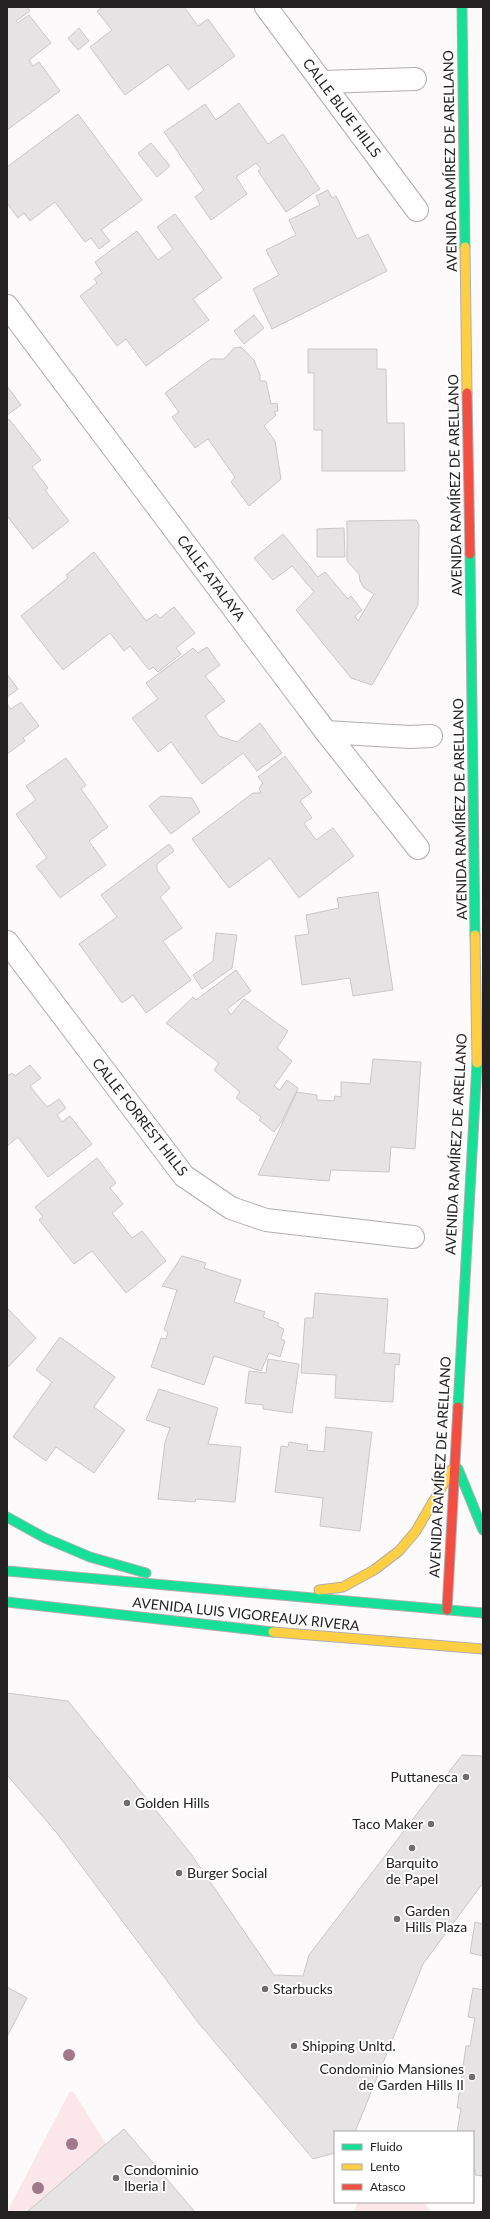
<svg xmlns="http://www.w3.org/2000/svg" width="490" height="2219" viewBox="0 0 490 2219" font-family="Lato,sans-serif">
	<rect width="100%" height="100%" fill="#fcfafb"/>
	<!-- green -->
	<g fill="#fbe6ea">
		<path d="M70 2091 75 2094 106 2144 27 2212H7Z"/>
		<path d="M358 2202H423L431 2212H354Z"/>
	</g>
	<!-- building -->
	<g fill="#e5e3e4" stroke="#c9c7c8">
		<path d="M7 7H27L30 11 16 21 18 23 29 15 51 43 29 60 33 66 39 62 60 91 7 130Z"/>
		<path d="M103 7H184L198 26 208 19 235 56 188 90 168 64 125 95 90 47 112 30 97 11Z"/>
		<path d="M79 28 89 41 78 50 68 38Z"/>
		<path d="M239 103 268 144 283 134 320 189 286 212 258 171 261 169 256 163 236 177 247 194 211 220 195 197 204 190 164 132 205 104 216 120Z"/>
		<path d="M78 114 142 200 101 230 110 241 99 249 91 238 85 242 55 202 30 221 24 213 18 218 7 203V167Z"/>
		<path d="M151 143 170 166 157 177 138 153Z"/>
		<path d="M328 190 332 198 336 196 357 239 368 234 387 271 272 329 253 289 279 275 266 250 296 235 289 220 320 205 316 196Z"/>
		<path d="M175 214 222 278 193 299 209 320 146 366 126 339 117 346 80 296 97 283 94 279 102 273 95 262 137 231 158 260 173 249 157 227Z"/>
		<path d="M254 315 264 328 244 344 234 331Z"/>
		<path d="M241 347 254 360 260 375V381H266L271 404 277 403 278 411 274 412 276 415 264 426 275 441 281 479 249 506 231 482 235 477 208 439 195 448 172 417 179 412 165 393 211 359H224L234 348Z"/>
		<path d="M308 349H377V369H386L387 423H404L405 471H322V430H314V373H308Z"/>
		<path d="M7 386 21 405 7 415Z"/>
		<path d="M9 419 41 460 32 467 48 488 45 490 69 521 33 549 7 516V420Z"/>
		<path d="M416 520 419 525 418 605 372 685 351 678 296 610 314 592 292 566 273 580 254 558 283 534 318 577 325 572 348 599 351 596 362 610 355 616 358 621 374 594 364 588 360 581 359 574 347 561V521Z"/>
		<path d="M344 528 345 557H317V529Z"/>
		<path d="M94 552 146 621 156 614 160 618 174 607 195 633 176 648 181 654 158 672 153 667 149 670 130 646 124 651 110 633 63 670 21 616 68 578 66 575Z"/>
		<path d="M207 647 220 665 205 676 225 701 205 716 219 736 237 742 260 723 282 753 257 771 243 753 202 784 171 742 158 752 132 718 158 699 146 683 193 648 198 653Z"/>
		<path d="M7 674 18 689 7 697Z"/>
		<path d="M21 702 39 726 23 738 25 741 7 754V704L11 709Z"/>
		<path d="M285 756 312 792 300 801 312 818 304 823 316 840 333 828 354 856 299 898 270 858 229 888 192 839 253 793H261L259 788 263 783 258 777Z"/>
		<path d="M66 758 86 785 81 789 108 827 89 841 106 865 60 898 36 866 47 858 16 814 36 800 26 786Z"/>
		<path d="M161 796 192 798 200 812 171 834 149 806Z"/>
		<path d="M169 844 174 851 157 864V870L170 888 160 897 182 928 163 941 191 980 146 1013 133 995 122 1003 79 944 117 917 101 895Z"/>
		<path d="M378 892 393 990 353 996 350 978 302 985 295 936 309 934 306 915 339 908 337 898Z"/>
		<path d="M216 933 237 935 232 968 202 989 193 975 213 961Z"/>
		<path d="M236 970 251 991 227 1009 231 1015 244 999 288 1031 277 1048 292 1061 274 1086 280 1090 287 1080 298 1088 282 1121 274 1132 259 1120 261 1117 236 1098 240 1092 214 1070 219 1063 166 1023 193 997 196 1000Z"/>
		<path d="M373 1059 421 1062 415 1149 391 1147 389 1172 331 1170 329 1181 258 1175 297 1092 317 1095V1100L334 1101 335 1096 341 1097V1082L370 1084Z"/>
		<path d="M30 1065 41 1078 30 1086 47 1107 59 1099 66 1108 57 1115 62 1122 70 1116 92 1144 48 1177 18 1137 7 1146V1076L12 1073 15 1076Z"/>
		<path d="M97 1158 116 1183 110 1188 123 1204 112 1213 132 1238 142 1231 166 1261 126 1293 92 1251 74 1264 39 1220 43 1217 35 1207Z"/>
		<path d="M182 1256 206 1263 204 1268 241 1280 234 1302 265 1312 263 1317 279 1323 277 1326 284 1329 281 1339 285 1341 280 1357 269 1353 261 1371 214 1356 204 1385 151 1367 161 1338 166 1339 168 1332 164 1330 177 1290 162 1286Z"/>
		<path d="M315 1293 388 1299 384 1353 400 1354 399 1365 395 1364 393 1402 335 1398 336 1375 301 1373 305 1318H313Z"/>
		<path d="M7 1308 36 1338 7 1368Z"/>
		<path d="M60 1337 115 1377 94 1407 125 1430 94 1473 56 1447 46 1461 13 1437 52 1382 36 1370Z"/>
		<path d="M268 1359 299 1364 292 1413 263 1409V1405L245 1403 249 1371 266 1373Z"/>
		<path d="M159 1389 218 1408 208 1444 241 1447 235 1502 196 1499 195 1502 158 1499 165 1442 170 1428 146 1420Z"/>
		<path d="M326 1427 372 1432 360 1531 320 1526 323 1498 275 1492 281 1446 288 1447 289 1442 308 1445 307 1450 324 1452Z"/>
		<path d="M7 1693 68 1701 191 1854 274 1975 303 1976 309 1955 462 1755 483 1756V1883L423 1964 355 2132H335V2153L313 2159 197 2021 56 1832 7 1775Z"/>
		<path d="M475 1922 483 1924V1956L470 1953Z"/>
		<path d="M7 1987 27 1998 7 2037Z"/>
		<path d="M473 1988 483 1990V2176L475 2175V2169H473V2132H457L461 2108H457L466 2046H470L475 2018 468 2017Z"/>
		<path d="M124 2129 195 2212H27L106 2144Z"/>
	</g>
	<g fill="none" stroke-linecap="round" stroke-linejoin="round">
		<!-- street casing -->
		<g stroke="#afaeae" stroke-width="24">
			<g id="street">
				<path d="M266 7 417 210"/>
				<path d="M323 82 415 79"/>
				<path d="M7 306 326 732 418 848"/>
				<path d="M326 732 410 737 431 736"/>
				<path d="M7 942 184 1176 231 1208 266 1220 413 1237"/>
			</g>
		</g>
		<!-- fast casing -->
		<g stroke="#afaeae" stroke-width="11">
			<g id="fast">
				<path d="M462 7 465 247"/>
				<path d="M470 554 475 935"/>
				<path d="M458 1407 477 1063"/>
				<path d="M458 1469 483 1530"/>
				<path d="M7 1517 45 1538 90 1557 146 1573"/>
				<path d="M7 1571 483 1613"/>
				<path d="M7 1602 273 1632"/>
			</g>
		</g>
		<!-- slow casing -->
		<g stroke="#afaeae" stroke-width="11">
			<g id="slow">
				<path d="M465 247 467 393"/>
				<path d="M475 935 477 1063"/>
				<path d="M319 1590 343 1587 374 1570 399 1551 416 1531 452 1469"/>
				<path d="M273 1632 483 1649"/>
			</g>
		</g>
		<!-- jam casing -->
		<g stroke="#afaeae" stroke-width="11">
			<g id="jam">
				<path d="M467 393 470 554"/>
				<path d="M447 1610 458 1407"/>
			</g>
		</g>
		<!-- street -->
		<use href="#street" stroke="#fffefe" stroke-width="22"/>
		<!-- fast -->
		<use href="#fast" stroke="#16e098" stroke-width="9"/>
		<!-- slow -->
		<use href="#slow" stroke="#ffcf43" stroke-width="9"/>
		<!-- jam -->
		<use href="#jam" stroke="#f24e42" stroke-width="9"/>
	</g>
	<!-- trees -->
	<g fill="#a27988">
		<circle cx="69" cy="2055" r="6"/>
		<circle cx="72" cy="2144" r="6"/>
		<circle cx="38" cy="2188" r="6"/>
	</g>
	<!-- markers -->
	<g fill="#6f6d6e" stroke="#fff" stroke-width="1.5">
		<circle cx="466" cy="1777" r="4"/>
		<circle cx="127" cy="1803" r="4"/>
		<circle cx="431" cy="1824" r="4"/>
		<circle cx="412" cy="1848" r="4"/>
		<circle cx="179" cy="1873" r="4"/>
		<circle cx="397" cy="1919" r="4"/>
		<circle cx="265" cy="1989" r="4"/>
		<circle cx="294" cy="2046" r="4"/>
		<circle cx="472" cy="2077" r="4"/>
		<circle cx="116" cy="2178" r="4"/>
	</g>
	<g text-anchor="middle" stroke-width="4" stroke-linejoin="round" paint-order="stroke">
		<!-- street labels -->
		<g font-size="14" fill="#232122" stroke="#fff">
			<text transform="translate(342 108) rotate(53)" y="5">CALLE BLUE HILLS</text>
			<text transform="translate(450 161) rotate(-91)" y="5">AVENIDA RAMÍREZ DE ARELLANO</text>
			<text transform="translate(455 485) rotate(-91)" y="5">AVENIDA RAMÍREZ DE ARELLANO</text>
			<text transform="translate(211 578) rotate(53)" y="5">CALLE ATALAYA</text>
			<text transform="translate(460 809) rotate(-91)" y="5">AVENIDA RAMÍREZ DE ARELLANO</text>
			<text transform="translate(140 1117) rotate(52)" y="5">CALLE FORREST HILLS</text>
			<text transform="translate(456 1144) rotate(-87)" y="5">AVENIDA RAMÍREZ DE ARELLANO</text>
			<text transform="translate(440 1467) rotate(-87)" y="5">AVENIDA RAMÍREZ DE ARELLANO</text>
			<text transform="translate(246 1614) rotate(6)" y="5">AVENIDA LUIS VIGOREAUX RIVERA</text>
		</g>
		<!-- poi labels -->
		<g font-size="14" fill="#232122" stroke="#fff" text-anchor="start">
			<text x="458" y="1782" text-anchor="end">Puttanesca</text>
			<text x="135" y="1808">Golden Hills</text>
			<text x="423" y="1829" text-anchor="end">Taco Maker</text>
			<text x="412" y="1868" text-anchor="middle">Barquito<tspan x="412" dy="16">de Papel</tspan></text>
			<text x="187" y="1878">Burger Social</text>
			<text x="405" y="1916">Garden<tspan x="405" dy="16">Hills Plaza</tspan></text>
			<text x="273" y="1994">Starbucks</text>
			<text x="302" y="2051">Shipping Unltd.</text>
			<text x="464" y="2074" text-anchor="end">Condominio Mansiones<tspan x="464" dy="16">de Garden Hills II</tspan></text>
			<text x="124" y="2175">Condominio<tspan x="124" dy="16">Iberia I</tspan></text>
		</g>
	</g>
	<!-- border -->
	<rect width="490" height="2219" fill="none" stroke="#232122" stroke-width="16"/>
	<!-- legend -->
	<rect x="334" y="2131" width="140" height="72" fill="#ffffff" stroke="#a7a6a7"/>
	<rect x="342" y="2144" width="20" height="6" fill="#16e098" stroke="#a7a6a7"/>
	<text x="370" y="2151" font-size="12" fill="#232122">Fluido</text>
	<rect x="342" y="2164" width="20" height="6" fill="#ffcf43" stroke="#a7a6a7"/>
	<text x="370" y="2171" font-size="12" fill="#232122">Lento</text>
	<rect x="342" y="2184" width="20" height="6" fill="#f24e42" stroke="#a7a6a7"/>
	<text x="370" y="2191" font-size="12" fill="#232122">Atasco</text>
</svg>
